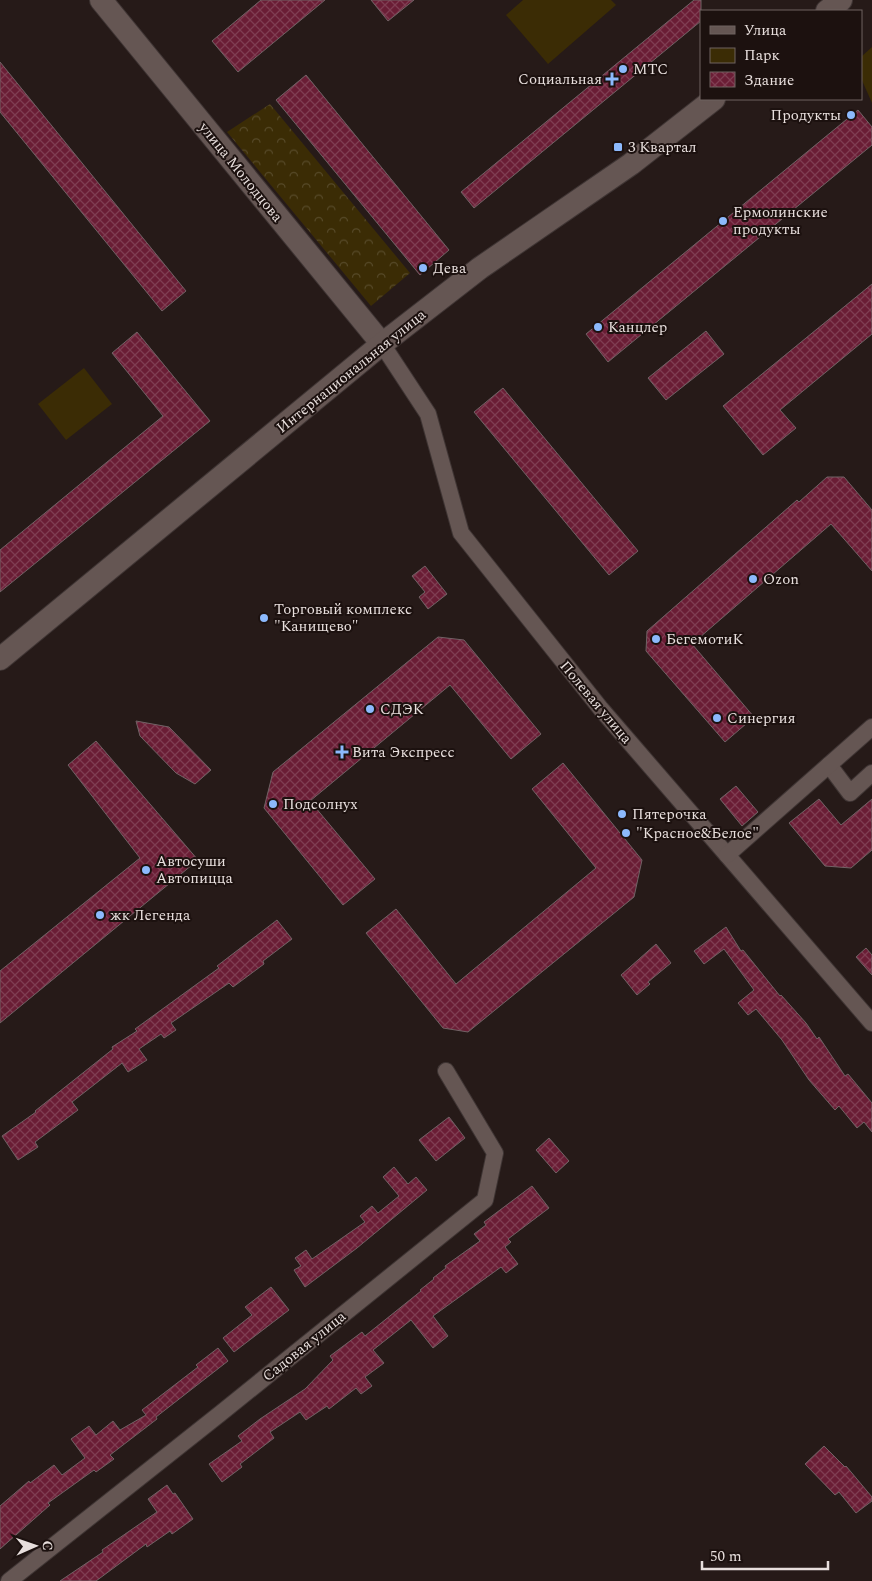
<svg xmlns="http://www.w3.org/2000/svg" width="872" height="1581" viewBox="0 0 872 1581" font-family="Spectral,serif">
	<defs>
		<pattern id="forest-crowns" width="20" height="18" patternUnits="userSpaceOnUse" patternTransform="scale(1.25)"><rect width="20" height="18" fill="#3b2c05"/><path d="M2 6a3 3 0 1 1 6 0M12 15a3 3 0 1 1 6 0" fill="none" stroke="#574a29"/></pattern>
		<pattern id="building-cross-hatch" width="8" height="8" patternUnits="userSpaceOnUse" patternTransform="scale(1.25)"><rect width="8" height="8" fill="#6a1d35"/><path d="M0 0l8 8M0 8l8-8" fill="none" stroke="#7f3d52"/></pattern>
	</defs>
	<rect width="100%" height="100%" fill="#261a18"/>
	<!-- green -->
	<g fill="#3b2c05">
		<path d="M523 0H611L616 5 548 64 506 15Z"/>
		<path d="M872 47V103L861 78V57Z"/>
		<path d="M84 368 112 404 66 440 38 404Z"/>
	</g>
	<!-- forest -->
	<path fill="url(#forest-crowns)" d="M270 104 410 273 371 306 227 132Z"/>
	<!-- building -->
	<g fill="url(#building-cross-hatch)" stroke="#716265">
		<path d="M261 0H325L238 72 212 41Z"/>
		<path d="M371 0H414L388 21Z"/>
		<path d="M694 0H701V21L474 208 461 192Z"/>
		<path d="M0 62 186 291 162 311 0 112Z"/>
		<path d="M306 75 449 250 420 275 276 100Z"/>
		<path d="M858 110 872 127V145L608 362 586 334Z"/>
		<path d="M872 284V334L780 410 796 428 763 455 723 406Z"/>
		<path d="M706 331 724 354 666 400 648 378Z"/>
		<path d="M137 332 210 421 0 592V550L163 416 112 353Z"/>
		<path d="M503 388 638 551 609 575 474 412Z"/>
		<path d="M827 477H844L872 510V571L831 524 692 644 754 717 725 742 646 651 647 631 797 500 799 502Z"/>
		<path d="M425 566 447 594 428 609 419 597 425 592 412 576Z"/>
		<path d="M438 637 464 640 541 734 511 759 450 685 310 801 375 879 343 905 264 808 273 772Z"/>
		<path d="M136 721 169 727 211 770 195 784 176 773 140 736Z"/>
		<path d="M96 741 198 860 0 1023V971L140 858 68 765Z"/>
		<path d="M563 763 642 860 634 897 468 1032 443 1028 366 933 396 909 456 984 596 868 532 789Z"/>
		<path d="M736 786 758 812 742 826 720 799Z"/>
		<path d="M819 799 841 825 872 799V850L851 868 825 866 789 823Z"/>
		<path d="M277 920 292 939 263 961 264 964 233 987 229 983 171 1023 176 1030 164 1038 161 1034 139 1049 147 1060 128 1072 122 1063 72 1102 78 1110 35 1142 38 1147 18 1160 2 1136 36 1112 35 1111 113 1049 112 1047 137 1031 135 1029 219 968 217 966Z"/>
		<path d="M726 927 741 951 743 950 780 996 781 995 806 1023 817 1039 819 1037 845 1076 848 1074 872 1103V1132L864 1122 857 1128 839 1106 835 1110 809 1080 782 1040 756 1009 748 1015 738 1003 754 990 724 949 704 964 694 951Z"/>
		<path d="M656 944 671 963 648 982 650 984 637 995 621 975Z"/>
		<path d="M866 948 872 955V975L856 957Z"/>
		<path d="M449 1117 465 1138 436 1161 419 1140Z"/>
		<path d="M549 1138 569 1161 556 1173 536 1150Z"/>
		<path d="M394 1167 408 1184 416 1177 427 1190 357 1248 305 1287 294 1270 301 1266 295 1258 306 1250 312 1259 365 1222 360 1216 372 1206 378 1213 399 1196 383 1177Z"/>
		<path d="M532 1186 549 1208 508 1239 511 1242 505 1247 518 1264 506 1273 501 1267 433 1316 448 1336 433 1348 411 1320 373 1350 384 1363 365 1377 372 1386 361 1394 356 1388 329 1409 327 1406 306 1420 300 1412 270 1432 274 1438 240 1464 242 1467 222 1482 209 1464 242 1441 238 1436 260 1419 305 1389 333 1360 330 1356 362 1332 365 1336 421 1291 420 1290 434 1279 433 1278 446 1268 445 1266 480 1241 474 1234 486 1225 484 1222Z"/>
		<path d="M271 1287 289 1310 234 1352 223 1338 252 1315 245 1307Z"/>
		<path d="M218 1348 228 1361 156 1417 157 1419 110 1455 114 1459 96 1472 94 1470 48 1503 50 1505 0 1549V1506L29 1481 30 1483 54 1465 62 1475 85 1458 71 1439 89 1426 96 1435 113 1421 120 1430 146 1415 142 1410 198 1367 196 1365Z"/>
		<path d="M824 1446 845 1467 846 1466 872 1497V1501L856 1513 839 1492 835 1495 805 1464Z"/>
		<path d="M167 1485 173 1494 175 1493 193 1519 172 1534 170 1531 147 1547 146 1544 96 1581H60L103 1552 102 1550 157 1512 148 1499Z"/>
	</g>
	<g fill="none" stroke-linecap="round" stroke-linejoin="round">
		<!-- street casing -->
		<g stroke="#3f3534" stroke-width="18">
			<g id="street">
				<path d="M382 344 428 414 461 533 601 709 872 1023"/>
				<path d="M829 765 850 793 872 773"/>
				<path d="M727 855 872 727"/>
				<path d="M9 1581 221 1413 485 1200 495 1153 446 1071"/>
			</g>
		</g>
		<!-- secondary casing -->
		<g stroke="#3f3534" stroke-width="24">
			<g id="secondary">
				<path d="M101 0 382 344"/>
				<path d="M827 11 841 0"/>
				<path d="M0 659 382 344 480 268 631 164 714 99"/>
			</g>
		</g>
		<!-- street -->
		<use href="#street" stroke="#655653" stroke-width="16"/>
		<!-- secondary -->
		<use href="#secondary" stroke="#655653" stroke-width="22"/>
	</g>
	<!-- markers -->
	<g fill="#8cb9fc" stroke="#1c110f" stroke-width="2">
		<circle cx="623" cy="69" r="5"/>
		<path d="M609.5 71.5h5v5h5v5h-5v5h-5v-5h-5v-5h5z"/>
		<circle cx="851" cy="115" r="5"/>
		<rect x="613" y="142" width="10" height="10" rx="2.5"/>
		<circle cx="723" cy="221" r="5"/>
		<circle cx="423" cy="268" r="5"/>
		<circle cx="598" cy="327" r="5"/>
		<circle cx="753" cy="579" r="5"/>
		<circle cx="264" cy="618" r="5"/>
		<circle cx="656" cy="639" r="5"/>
		<circle cx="370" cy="709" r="5"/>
		<circle cx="717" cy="718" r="5"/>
		<path d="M339.5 744.5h5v5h5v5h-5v5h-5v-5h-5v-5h5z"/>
		<circle cx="273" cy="804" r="5"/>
		<circle cx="622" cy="814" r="5"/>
		<circle cx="626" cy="833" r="5"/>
		<circle cx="146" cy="870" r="5"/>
		<circle cx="100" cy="915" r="5"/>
	</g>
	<g text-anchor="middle" stroke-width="4" stroke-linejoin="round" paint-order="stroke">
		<!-- poi labels -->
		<g font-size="15" fill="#e8dfdd" stroke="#1c110f" text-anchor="start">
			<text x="633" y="74">МТС</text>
			<text x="602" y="84" text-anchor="end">Социальная</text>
			<text x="841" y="120" text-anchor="end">Продукты</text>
			<text x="628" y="152">3 Квартал</text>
			<text x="733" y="217">Ермолинские<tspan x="733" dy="17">продукты</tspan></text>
			<text x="433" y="273">Дева</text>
			<text x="608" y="332">Канцлер</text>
			<text x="763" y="584">Ozon</text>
			<text x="274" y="614">Торговый комплекс<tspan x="274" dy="17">"Канищево"</tspan></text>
			<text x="666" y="644">БегемотиК</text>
			<text x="380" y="714">СДЭК</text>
			<text x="727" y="723">Синергия</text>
			<text x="352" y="757">Вита Экспресс</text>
			<text x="283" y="809">Подсолнух</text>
			<text x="632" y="819">Пятерочка</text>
			<text x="636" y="838">"Красное&amp;Белое"</text>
			<text x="156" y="866">Автосуши<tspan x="156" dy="17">Автопицца</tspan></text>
			<text x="110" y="920">жк Легенда</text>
		</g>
		<!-- street labels -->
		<g font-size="15" fill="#e8dfdd" stroke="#1c110f">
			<text transform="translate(241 172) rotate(51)" y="5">улица Молодцова</text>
			<text transform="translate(351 371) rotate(-39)" y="5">Интернациональная улица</text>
			<text transform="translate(596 702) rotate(50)" y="5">Полевая улица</text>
			<text transform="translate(304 1346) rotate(-39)" y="5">Садовая улица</text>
		</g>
	</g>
	<!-- legend -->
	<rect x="700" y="10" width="162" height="90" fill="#1c110f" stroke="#6e6361"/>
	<rect x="710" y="26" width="25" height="8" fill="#655653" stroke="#6e6361"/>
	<text x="744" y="35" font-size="15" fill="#e8dfdd">Улица</text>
	<rect x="710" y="48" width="25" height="15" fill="#3b2c05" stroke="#6e6361"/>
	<text x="744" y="60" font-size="15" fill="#e8dfdd">Парк</text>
	<rect x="710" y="72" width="25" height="15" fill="url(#building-cross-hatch)" stroke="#6e6361"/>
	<text x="744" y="85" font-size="15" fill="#e8dfdd">Здание</text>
	<!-- north arrow -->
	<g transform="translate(35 1546) rotate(88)" stroke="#1c110f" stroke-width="4" paint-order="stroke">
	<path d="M0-4L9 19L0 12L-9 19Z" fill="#e8dfdd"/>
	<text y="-8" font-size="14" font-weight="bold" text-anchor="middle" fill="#e8dfdd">С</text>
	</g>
	<!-- scale -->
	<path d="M702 1561v8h126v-8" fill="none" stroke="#e8dfdd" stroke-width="2.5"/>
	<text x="710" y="1561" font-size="15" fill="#e8dfdd" stroke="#1c110f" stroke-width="4" paint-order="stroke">50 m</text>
</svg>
